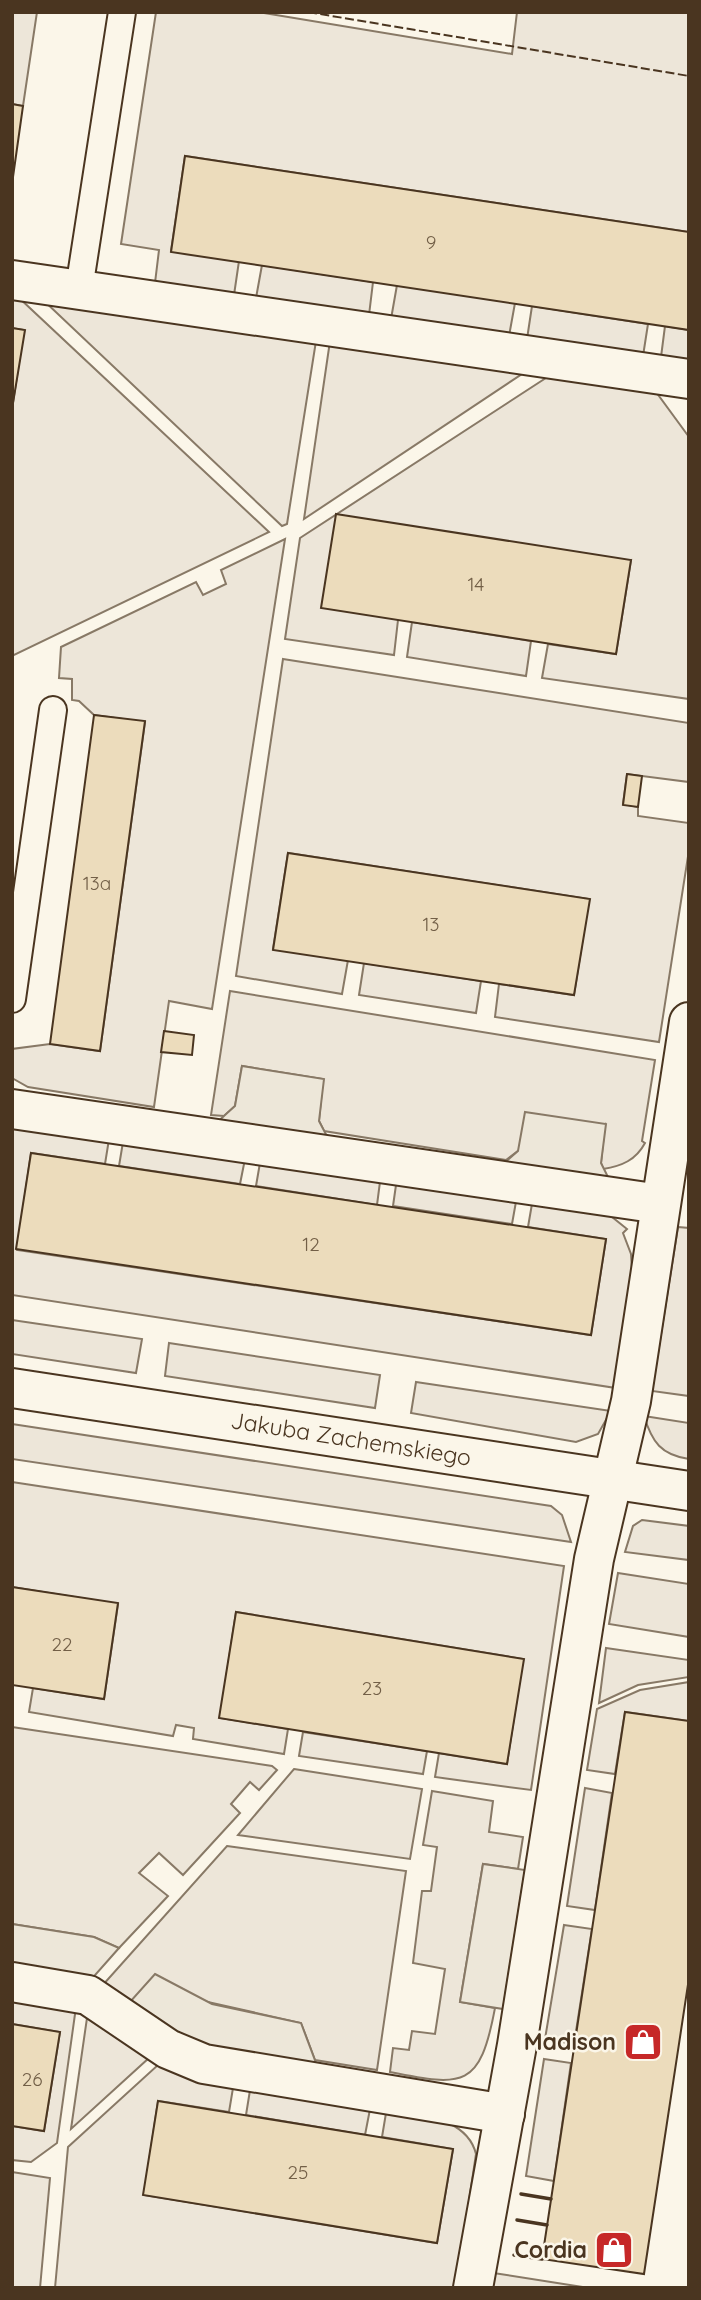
<svg xmlns="http://www.w3.org/2000/svg" width="701" height="2300" viewBox="0 0 701 2300" font-family="Quicksand,sans-serif">
	<rect width="100%" height="100%" fill="#fbf6e9"/>
	<!-- green -->
	<g fill="#ede6d9" stroke="#887966" stroke-width="2">
		<path d="M12 12H37L23 106 12 104Z"/>
		<path d="M156 12H258L512 54 517 12H689V232L185 156 171 251 239 261 234 295 155 283 159 250 121 244Z"/>
		<path d="M262 265 373 282 369 315 256 298Z"/>
		<path d="M397 285 515 303 509 336 391 319Z"/>
		<path d="M12 295 17 296 269 532 12 656V409L24 330 12 328Z"/>
		<path d="M41 298 316 341 287 524 282 526Z"/>
		<path d="M532 306 648 324 643 356 527 339Z"/>
		<path d="M665 326 689 330V361L661 357Z"/>
		<path d="M330 341 525 372 304 519Z"/>
		<path d="M549 376 656 392 689 437V699L542 678 548 644 616 654 631 560 398 620 394 655 285 639 300 538Z"/>
		<path d="M285 539 212 1009 169 1001 154 1107 28 1087 12 1078V1049L50 1044 100 1051 145 722 94 715 79 701 72 700V679L59 678 61 647 196 582 203 595 226 584 221 570Z"/>
		<path d="M412 622 531 641 526 676 407 657Z"/>
		<path d="M283 659 689 723V782L627 774 623 804 638 807V816L689 823V850L659 1042 495 1017 499 984 574 995 589 899 288 853 273 949 348 960 342 994 236 976Z"/>
		<path d="M364 963 481 981 476 1013 359 995Z"/>
		<path d="M230 991 655 1060 642 1141 645 1143C636 1160 622 1166 603 1169L601 1163 605 1124 518 1151 506 1160 324 1131 319 1121 323 1079 242 1066 235 1106 224 1116 211 1115Z"/>
		<path d="M12 1119 110 1133 105 1164 31 1153 17 1250 591 1335 606 1239 528 1227 533 1198 607 1213 627 1229 623 1233 631 1254 632 1270 616 1388 12 1295Z"/>
		<path d="M124 1136 246 1154 240 1184 119 1166Z"/>
		<path d="M261 1157 381 1174 377 1205 256 1186Z"/>
		<path d="M397 1178 517 1196 512 1224 393 1206Z"/>
		<path d="M678 1227 689 1228V1396L652 1391Z"/>
		<path d="M12 1320 142 1339 136 1373 12 1354Z"/>
		<path d="M169 1343 380 1375 375 1408 165 1376Z"/>
		<path d="M416 1382 611 1411 598 1434 576 1442 411 1413Z"/>
		<path d="M644 1416 689 1423V1459C661 1455 652 1442 644 1416Z"/>
		<path d="M12 1424 551 1506 562 1515 571 1542 12 1459Z"/>
		<path d="M12 1482 564 1566 531 1790 435 1777 439 1753 507 1764 523 1659 236 1612 220 1718 288 1729 284 1754 193 1739 194 1728 176 1725 173 1736 29 1712 33 1688 104 1699 118 1604 12 1587Z"/>
		<path d="M642 1520 689 1526V1560L625 1552 633 1526Z"/>
		<path d="M618 1573 689 1584V1637L609 1624Z"/>
		<path d="M606 1648 689 1660V1677L638 1685 599 1703Z"/>
		<path d="M689 1682V1721L625 1712 615 1774 587 1770 597 1709 640 1690Z"/>
		<path d="M12 1727 272 1766 277 1770 259 1790 250 1782 231 1804 240 1813 183 1875 159 1853 139 1873 168 1896 119 1948 94 1937 12 1924Z"/>
		<path d="M303 1732 427 1751 423 1774 299 1756Z"/>
		<path d="M294 1769 422 1789 410 1859 238 1835Z"/>
		<path d="M585 1788 612 1793 595 1910 567 1906Z"/>
		<path d="M432 1791 493 1801 489 1832 523 1837 518 1869 483 1864 460 2002 495 2008C480 2088 464 2087 390 2072L393 2048 409 2050 412 2031 435 2034 445 1969 413 1963 422 1891H431L437 1847 423 1845Z"/>
		<path d="M227 1846 406 1871 377 2070 315 2060 301 2023 199 2000 129 2003 101 1987Z"/>
		<path d="M564 1925 592 1929 574 2044 545 2039Z"/>
		<path d="M12 1997 76 2007 57 2143 31 2162 12 2160V2126L44 2131 60 2032 12 2024Z"/>
		<path d="M88 2011 150 2057 71 2129Z"/>
		<path d="M544 2059 571 2063 554 2181 526 2176Z"/>
		<path d="M159 2064 234 2082 229 2112 158 2101 144 2195 437 2243 453 2149 382 2137 387 2107C419 2115 467 2117 476 2154L456 2288H55L68 2147Z"/>
		<path d="M251 2084 371 2104 365 2135 246 2115Z"/>
		<path d="M12 2172 50 2178 40 2288H12Z"/>
		<path d="M487 2272 589 2288H484Z"/>
	</g>
	<!-- parking -->
	<g fill="#ede7d9" stroke="#887966" stroke-width="2">
		<path d="M242 1066 324 1079 319 1121 331 1144 214 1125 235 1106Z"/>
		<path d="M525 1112 606 1124 601 1163 609 1179 497 1169 518 1151Z"/>
		<path d="M483 1864 525 1870 503 2009 460 2002Z"/>
		<path d="M12 1924 94 1937 119 1948 89 1982 12 1969Z"/>
		<path d="M155 1974 212 2004 301 2023 319 2071 193 2044 129 2003Z"/>
	</g>
	<!-- building -->
	<g fill="#ecdcbc" stroke="#4a3520" stroke-width="2">
		<path d="M12 104 23 106 12 184Z"/>
		<path d="M185 156 689 232V330L171 252Z"/>
		<path d="M12 328 25 330 12 409Z"/>
		<path d="M336 514 631 560 616 654 321 608Z"/>
		<path d="M94 715 145 721 100 1051 50 1044Z"/>
		<path d="M627 774 642 776 638 807 623 805Z"/>
		<path d="M288 853 590 899 574 995 273 950Z"/>
		<path d="M164 1031 194 1035 192 1055 161 1052Z"/>
		<path d="M31 1153 606 1239 591 1335 16 1249Z"/>
		<path d="M12 1587 118 1603 104 1699 12 1685Z"/>
		<path d="M236 1612 524 1659 507 1764 219 1718Z"/>
		<path d="M625 1712 689 1721V1978L644 2274 542 2259Z"/>
		<path d="M12 2024 60 2032 44 2131 12 2126Z"/>
		<path d="M158 2101 453 2149 437 2243 143 2195Z"/>
	</g>
	<g fill="none" stroke-linecap="round" stroke-linejoin="round">
		<!-- service casing -->
		<g stroke="#4a3520" stroke-width="30">
			<g id="service">
				<path d="M79 289 122 12"/>
				<path d="M12 999 53 710"/>
			</g>
		</g>
		<!-- minor casing -->
		<g stroke="#4a3520" stroke-width="42">
			<g id="minor">
				<path d="M12 280 689 379"/>
				<path d="M12 1109 660 1204"/>
				<path d="M12 1388 689 1491"/>
				<path d="M12 1982 88 1995 168 2049 204 2064 505 2114"/>
				<path d="M473 2288 517 2045 594 1559 631 1401 689 1022"/>
			</g>
		</g>
		<!-- service -->
		<use href="#service" stroke="#fbf6e9" stroke-width="26"/>
		<!-- minor -->
		<use href="#minor" stroke="#fbf6e9" stroke-width="38"/>
		<!-- fence -->
		<path stroke="#4a3520" stroke-width="2" stroke-dasharray="9 3.5" stroke-linecap="butt" d="M308 12 689 76"/>
		<!-- wall -->
		<g stroke="#4a3520" stroke-width="3.5">
			<path d="M521 2194 551 2199"/>
			<path d="M517 2220 547 2225"/>
			<path d="M514 2255 542 2259"/>
		</g>
	</g>
	<!-- icons -->
	<defs>
		<g id="shop-square" transform="scale(2.0125)"><rect x="-9" y="-9" width="18" height="18" rx="4" fill="#c62828" stroke="#fbf6e9"/><path d="M-5-2.5h2.3a2.7 3.5 0 0 1 5.4 0H5L5.5 6h-11ZM-1.5-2.5h3a1.5 2.3 0 0 0-3 0Z" fill="#fff"/></g>
	</defs>
	<g fill-rule="evenodd">
		<use href="#shop-square" x="643" y="2042"/>
		<use href="#shop-square" x="614" y="2250"/>
	</g>
	<g text-anchor="middle" stroke-width="5" stroke-linejoin="round" paint-order="stroke">
		<!-- number labels -->
		<g font-size="19" fill="#725f47">
			<text x="431" y="249">9</text>
			<text x="476" y="591">14</text>
			<text x="97" y="890">13a</text>
			<text x="431" y="931">13</text>
			<text x="311" y="1251">12</text>
			<text x="62" y="1651">22</text>
			<text x="372" y="1695">23</text>
			<text x="32" y="2086">26</text>
			<text x="298" y="2179">25</text>
		</g>
		<!-- street labels -->
		<g font-size="23" fill="#4a3520" stroke="#fbf6e9">
			<text transform="translate(351 1439) rotate(9)" y="8">Jakuba Zachemskiego</text>
		</g>
		<!-- poi labels -->
		<g font-size="23" font-weight="bold" fill="#4a3520" stroke="#fbf6e9" text-anchor="end">
			<text x="616" y="2050">Madison</text>
			<text x="587" y="2258">Cordia</text>
		</g>
	</g>
	<!-- border -->
	<rect width="701" height="2300" fill="none" stroke="#4a3520" stroke-width="28"/>
</svg>
